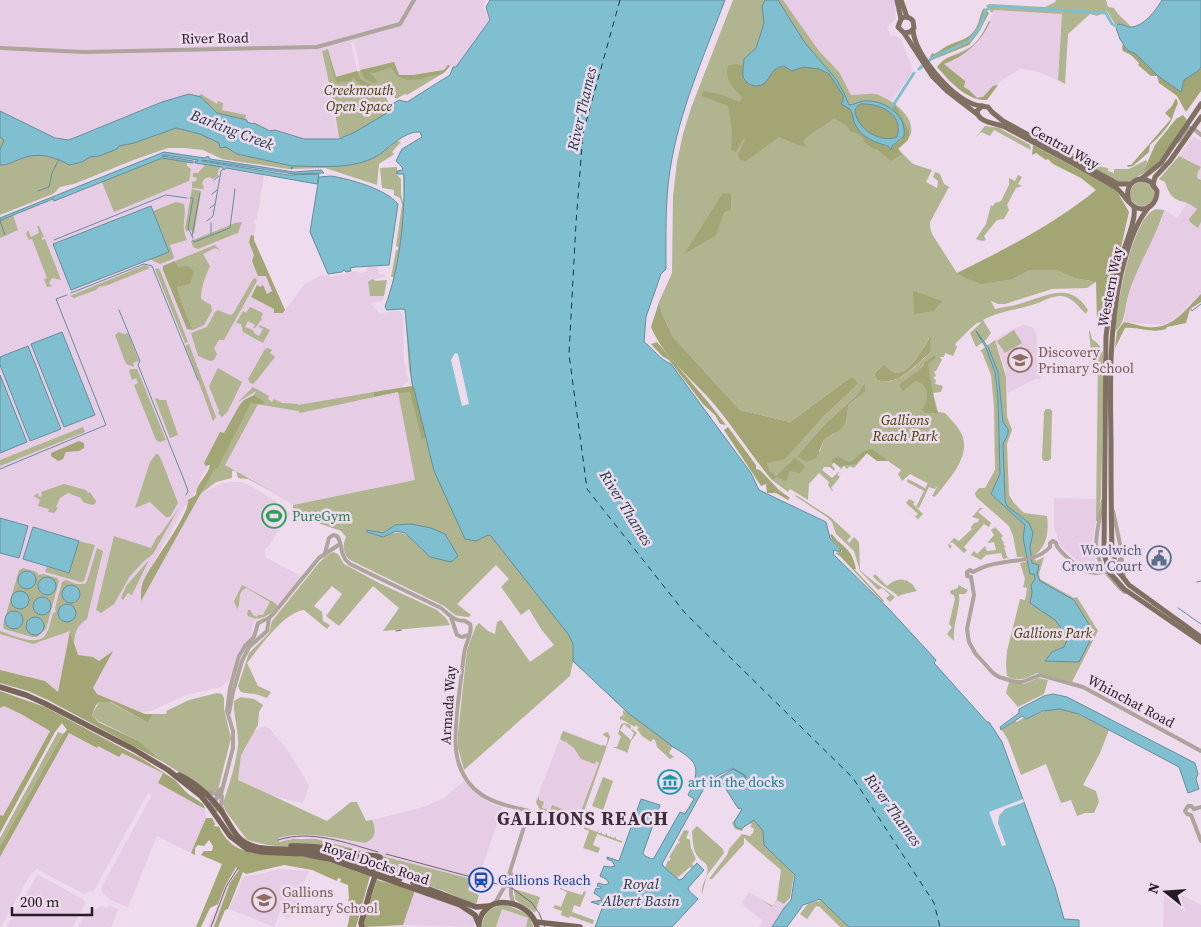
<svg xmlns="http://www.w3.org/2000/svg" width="1201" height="927" viewBox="0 0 1201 927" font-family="'Source Serif 4',serif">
	<rect width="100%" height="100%" fill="#efdbee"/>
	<!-- built -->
	<g fill="#e6cce5">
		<path d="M0 0H486L483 7 490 20 456 67 448 66 444 70 414 75H399L393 62 360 70 354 42 351 43 357 71 336 77 328 49 322 51 339 139H304L275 130 270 131 262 126 246 122 247 120 217 113 189 94 162 102 69 140 55 138 0 111Z"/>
		<path d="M783 0H895L896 19 887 27 891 36H895L901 39 911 65 912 73 891 101 876 94 851 95 839 72 819 51Z"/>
		<path d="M994 10 1062 14 1058 80 1036 71 1020 69 999 82 984 100 971 97 949 81 937 67 944 59 972 46 983 34Z"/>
		<path d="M1193 137 1201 141V180L1197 179 1198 172 1201 167 1179 156Z"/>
		<path d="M164 152 204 158 208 155 212 159 265 167 257 220 254 219V222L256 226 254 240 285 310 305 284 323 274 324 276 328 275 330 277 357 271 360 273 366 272 368 267 377 266 379 274 385 275V277L375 279V281L387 280 383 301 371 303 379 313 399 311 403 315 404 363 407 367 406 374 409 378 408 381 403 385 404 391 398 392 416 480 293 505 225 465 257 404 209 462 207 469 202 475 195 493 188 505 185 506 143 582 141 600 198 496 220 484 229 482H241L249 485 274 500 290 513 267 549 265 548V557L301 576 277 606 265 617 256 620 252 627 253 634 240 649 230 679 221 687 186 695 151 711 140 712 97 694 93 688 101 672 78 713 26 676 0 670V217Z"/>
		<path d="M1187 203 1197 209 1189 219 1198 228 1201 222V293L1175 319 1163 325 1124 322 1127 300 1135 276 1161 221 1164 210 1177 218Z"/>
		<path d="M1023 325 1032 327 1037 334 1038 372 1040 374 1041 379H1035L1008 393 1005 368 995 340 1011 330Z"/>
		<path d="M1054 498 1096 499V521L1092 543 1096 565 1093 569 1085 568 1060 545 1054 526Z"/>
		<path d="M4 706 21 714 50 730 3 816 0 815V708Z"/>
		<path d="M264 726 270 729 289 752 309 786 303 803 273 796 238 780 241 755 254 731Z"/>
		<path d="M563 730 607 747 583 814 579 819 574 823 541 812 536 801Z"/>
		<path d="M69 733 96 748 98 746 122 753 163 773 158 783 205 809 206 818 191 853 157 836 128 907 110 900 102 892 101 888 152 795 148 793 94 890 84 894 37 869 30 875 1 927H0V857Z"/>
		<path d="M464 781 472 790 482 798 491 804 503 807 482 868H475L472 879 323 840 300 838 279 842 278 838 288 836 312 835 365 843 375 834 376 830 372 820 423 807 444 798Z"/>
		<path d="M236 867 241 871 218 927H208L228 878Z"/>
		<path d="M279 869 309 871 289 918 279 914 274 927 229 909 244 876 261 874Z"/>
		<path d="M37 875H39L84 900 85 905 72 927H7Z"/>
		<path d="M415 890 443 899 471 913 475 920 474 927 403 925Z"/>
		<path d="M749 892 772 907 777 900 786 905 772 927H759L763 921 744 906 742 902Z"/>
		<path d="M1164 894 1182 895 1201 905V927H1163Z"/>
		<path d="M110 906 118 909 111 927H78L85 914 102 906 106 908Z"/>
		<path d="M502 909 529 919 526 927H496Z"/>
	</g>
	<!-- green -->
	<g fill="#b0b48f" fill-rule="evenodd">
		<path d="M733 0H783L819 51 839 72 851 95C859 95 867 93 875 94 878 94 882 97 885 98 906 109 925 132 898 148L899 150 913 164 932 170 926 182 937 188 938 181 933 177 935 172 940 174 944 184 949 187 930 222V227L932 234 957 273 1013 279 1030 270H1056L1074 278 1096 282 1087 288 1052 289 1005 304H998L991 301 995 309C1004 307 1013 306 1022 303 1047 296 1070 281 1088 310L1086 314C1079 307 1072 297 1062 296 1053 295 1043 301 1035 304 1018 310 998 311 983 320L991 333 986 340 976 347 970 333 982 322 977 323 971 328 955 344 957 347 953 356 945 353 944 357H940L942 360 936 371H934L936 376 933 378 936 380 935 384 943 386 941 392 933 393 938 412 945 413C951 420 958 426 962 435 971 458 947 481 935 497L932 496 937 487 934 486 936 487 935 489 929 487 919 508 916 507 923 514 918 519 902 507 915 517 918 514 906 503 909 499 915 502 913 504 916 507 924 491 907 482 908 479 925 488V489L928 482 927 483 910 474 902 481 898 474 901 470 888 461H877L867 453 854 468 850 466 847 469 844 466 841 469 834 462 832 465 835 469 834 471 830 467H824L822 470 832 478 838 472 842 474 839 473 837 474 840 477 831 488 833 490 842 481 832 491 828 485 829 482 819 473 809 484 808 500 790 489 788 492 772 480 776 476 768 470 767 463 821 419 858 384 855 378 851 377 790 422 740 410 673 337 662 314 659 302 672 273 673 196 677 162 683 134 691 108ZM929 338 931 352C915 365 900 387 877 380L874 374 884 364C887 367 890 371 893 372 907 378 924 348 929 338ZM865 384 866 392 849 404 846 421 834 434 824 440 820 451 797 456 823 426 857 395Z"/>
		<path d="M1056 0H1106L1108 7 1114 8C1118 16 1126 20 1131 27L1115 24 1107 11 1097 16 1090 14 1068 34 1065 84 1058 80 1062 14 994 10 992 13 986 6 989 4 1045 7 1055 2Z"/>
		<path d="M328 49 336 77 394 62 399 75H414L444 70 448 65 450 66 445 72 407 95 405 94 396 99 392 92 385 96 390 105 385 116 375 129 339 138 334 106 322 51Z"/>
		<path d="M189 94 199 96 201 94 217 104 218 101 223 103 222 110 246 115 245 120H247V122L253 124 254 123 270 131 275 130 281 137 162 102Z"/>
		<path d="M430 115 596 642 583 671 573 662 570 676 464 770 458 748V733L467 650 476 626 479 623 488 631 495 634 497 622 501 620 530 662 554 645 541 629 529 609 521 615 501 587 509 579 496 565 457 604 471 615 469 617C452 615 458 617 444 606L350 560C343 554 342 546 346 537L341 531 321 524 293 509V505L415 480 398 392 413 389 409 369 405 310 403 309 387 310 385 307 394 277H391L396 250H398V247L396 246 402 205 400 198 394 195V190L382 188 380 168 397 167V175L401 179V194L404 205 403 172 402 167 396 161 402 149 422 137 420 132H416ZM431 528 417 543C403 532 400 529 383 537L368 530 383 533Z"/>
		<path d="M173 123 221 142 220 147H226L292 166 291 169H288L222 159 203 150 184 148H168L136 159 74 184 60 187 53 194 0 215V132L12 150Z"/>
		<path d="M985 126 999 128 1030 145 1031 150 994 130 990 136 981 132 975 138Z"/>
		<path d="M397 141 401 142 392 152 394 154C388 159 384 160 379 164L377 185 325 168 292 169 294 164 389 148Z"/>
		<path d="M1057 146 1082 158 1091 160 1096 166 1108 168V171L1114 173V169H1129L1146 160 1147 162 1144 170 1151 169 1128 182H1119L1058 150Z"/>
		<path d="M1179 156 1201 167 1198 172 1197 178 1201 180V222L1198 228 1190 222 1189 219 1197 209C1181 196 1173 207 1165 182L1159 179Z"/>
		<path d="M162 158 187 162V166L191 169 189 181 114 212 102 182Z"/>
		<path d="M205 165 221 167 218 171V176L213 179 209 177 204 179 202 183 204 188 203 189 192 188V182L196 181 197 178 193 177V173H198Z"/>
		<path d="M1018 175 1022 177 1018 184 1022 186 1016 188 1007 205 1009 210 1004 219 997 220 984 236 986 240 982 241 976 239 986 224 991 205 993 206 995 203 1001 201 1009 185V178L1015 181Z"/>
		<circle cx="1142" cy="194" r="12"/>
		<path d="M192 189 201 191 194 234 191 230 186 231 185 228Z"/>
		<path d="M176 202 184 204C187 219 180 225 187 240L170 245 174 257 173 259 160 264 153 261 151 259 169 252 153 211Z"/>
		<path d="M1156 209 1164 210C1155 241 1135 268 1127 300 1124 312 1125 324 1115 331 1117 306 1131 218 1156 209Z"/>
		<path d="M13 215 18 230 0 238V220Z"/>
		<path d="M242 222 238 233 235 234 198 249 193 247 191 241 235 223Z"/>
		<path d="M37 226H39L44 237 42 238V240L45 239 61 280 52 278 49 283 52 286 47 287 44 279 47 278 32 239 29 240 26 234 28 230 31 237 39 233Z"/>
		<path d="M215 245 220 250 215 248 203 254 210 266C205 277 201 288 201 299L211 305 212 311 204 325 193 330C187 316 181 302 177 287L185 284 175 261Z"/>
		<path d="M145 265 150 268 108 285 99 287 96 290 74 298 70 296Z"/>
		<path d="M157 268 160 270 188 342 185 343 155 269Z"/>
		<path d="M256 278 257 281 224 340H219L214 348 217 354 214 360 210 361 198 356 191 333 207 327 215 312 218 310 230 315 233 314 253 279Z"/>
		<path d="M372 279 376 281 387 280 384 296H370L368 282Z"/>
		<path d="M250 307 263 313 261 318 262 319 255 328H253L255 325 248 321 245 327 253 330 254 333 259 336 263 329 259 327 260 325 270 330 263 343 243 332 241 324 236 323 243 311 246 313Z"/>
		<path d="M1014 330 1022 343 1005 353 997 341Z"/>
		<path d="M1089 331H1090L1092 339C1105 348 1103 354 1104 369L1101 496 1098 521H1096L1098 359 1091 354Z"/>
		<path d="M119 332 124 334 128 333 139 361 133 363 134 367 126 364 115 335Z"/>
		<path d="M995 340 1006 377 1007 417 1012 430 1007 444 1009 495 1014 503 1024 513 1047 516C1049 532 1047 548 1033 556L1036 561 1044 557 1039 574 1040 579 1074 598 1077 597 1098 631 1072 682 1037 673C1026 678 1019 683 1007 676L1006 663 1007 651 1020 599 1025 600 1027 588 1023 587 1025 579 1020 563 1026 562 1024 557H1017L1013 536 1009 526 976 497 975 493 979 488H985L995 470 994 406 991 375 982 352 980 351Z"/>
		<path d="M189 344 216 417 213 421 187 350 185 346Z"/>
		<path d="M268 348 272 350 270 353 275 357 256 381 253 384 250 383 248 379 265 349Z"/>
		<path d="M218 368 242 382 228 411 222 417 218 413 219 411 209 386Z"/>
		<path d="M130 369H137L166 440 160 442 156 440 134 385 138 383 136 378 132 380 129 371Z"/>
		<path d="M253 387 269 396 268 399 272 402 274 399 282 403 298 404V405L374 392V397L300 413 298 411 262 405 265 402 254 395 256 391 238 402Z"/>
		<path d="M158 398 159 400H166L178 435 170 438 155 399Z"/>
		<path d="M251 402 258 404 225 465 271 491 248 479 238 478 236 471H232V478L216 482 198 496 215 467 220 462Z"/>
		<path d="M1046 409H1050L1052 411 1051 459 1048 461H1044L1042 459 1044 412Z"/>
		<path d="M83 427 85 432 0 466V460Z"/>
		<path d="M156 454H158L161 459 178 503 170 517H166L150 502 135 508 150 462Z"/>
		<path d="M64 484 86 490 88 493 90 492 96 501 95 504 92 505 83 502 81 498 68 493 60 498 56 507 58 508 54 513 48 512 49 509 38 506 40 500 34 496 38 493 39 497 42 496 41 492Z"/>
		<path d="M796 495 830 517 851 536 847 541 849 543 854 537 859 542 860 570C871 581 884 588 895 597L890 602 886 598 890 595 882 588 878 590 860 571 854 551 836 534 832 522 827 517 795 496Z"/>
		<path d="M179 508 153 554 144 561 130 576 114 604 101 613 96 610 114 536 151 548 158 535 159 536Z"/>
		<path d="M980 508H983L978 512 991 523 989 527 984 524 964 547 967 550 964 553 952 542 949 544 952 546 950 549 948 545 954 538 959 541 972 529 971 527 974 523 978 522 979 519 972 517Z"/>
		<path d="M997 526 995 527 1003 536 1001 538 1004 543 1003 544 1006 547H1004L1007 557 1009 558 1003 559 1001 553 986 555 981 560 971 555 970 556 974 551 977 554 985 546 987 551 996 550 994 542 989 543 986 541 988 542 994 535 991 530Z"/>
		<path d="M78 541 95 545 84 581 81 582 45 572 47 567 69 573Z"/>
		<path d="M97 548 103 551 87 619C77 626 75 631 74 643L70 631 33 644 0 634V631C11 634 34 646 44 637 49 631 51 621 53 613L56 612 55 608 62 582 66 580 76 584H85L87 581Z"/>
		<path d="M333 552 338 554 344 564 381 584 437 610 446 618 450 625 383 631 399 608 373 586 339 626 326 616 342 594 332 586 314 606 322 612 323 621 330 625 327 629 304 610C284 612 260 647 247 663L258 686 271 692 267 698C264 697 259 695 255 694 247 693 240 695 238 686L249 653 269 633 272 621 318 564 326 556Z"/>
		<path d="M149 560 132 595 128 593 123 600 121 598 126 586Z"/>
		<path d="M23 568 37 572 38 575 43 574 57 578 59 581 46 629 37 637H32L4 629 3 625 19 570Z"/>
		<path d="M875 574 887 586C892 582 897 578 905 580L904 583 906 580 912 584 917 591 900 595 899 597C891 589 879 585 873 576Z"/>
		<path d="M242 585 275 603 278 607C268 616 259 623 247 615L248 610H250L253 615 257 617 258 615H263L270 602 246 588C236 593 242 603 237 609L234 601Z"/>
		<path d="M958 585 968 590 965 594H959C961 608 952 625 954 641L947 634 952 627 949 624 955 599 954 595 951 594 950 591 958 588Z"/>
		<path d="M1038 678 1048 680 1044 694 1018 707 1006 693 1009 682 1024 684Z"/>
		<path d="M595 682 672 745 671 747 672 748 669 753 674 757 670 759 657 747 655 740 653 739 651 742 642 736 637 729 639 728 636 725 635 727 621 719 620 721V717L623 715 626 717 623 714V710L628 713Z"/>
		<path d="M217 693 222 694 224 698V709L231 738 218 790 214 792 208 791 163 762 139 741 98 721 92 715 99 702H110L148 723 153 714H165L167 713 166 711 189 700Z"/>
		<path d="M241 697 254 699 263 705 259 712 258 725 241 755 238 780 327 821 351 802H357L366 821 372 820C377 830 376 838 365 843 337 839 307 830 278 838L279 842 293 839H316L472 879 468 890 479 895 476 905 444 891 331 853 267 845 247 840 225 810 223 803C229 785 236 764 238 745 239 730 233 716 234 701Z"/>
		<path d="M1050 709C1072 707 1091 721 1109 730L1100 753 1083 785 1096 791 1099 802 1094 813H1085L1077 816 1071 800 1061 803 1046 764 1021 775 1008 740 1002 730 1015 721 1017 722 1025 717 1026 719Z"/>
		<path d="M625 723 630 725 631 728 630 729 624 724 620 730 631 740 634 733 631 730 632 729 637 733 631 741 627 754 626 752 613 747H617L621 736 618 734 621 724Z"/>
		<path d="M563 731 602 746 603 745 606 746 608 738 603 735 604 733 608 732 610 737 583 814 579 820 574 823 541 812 536 802 539 796V800L544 802 542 808 550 811 552 805 567 811V813L569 815 568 819 572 820 574 817 578 819 581 816V811L599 763 596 761 595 764 581 759 574 748 566 742 567 739 565 742 560 739Z"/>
		<path d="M58 732 63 734 0 846V838Z"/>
		<path d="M603 777 613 781 603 810 592 806Z"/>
		<path d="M719 778 803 837 794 882 795 875 790 870 794 875 790 898 784 904 777 900 772 907 760 899 773 906 777 899 781 870 746 840 745 838H744V844L712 879H709L727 855 729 849 742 834 750 836 753 833 754 829 750 826 752 825 750 823 744 826 742 831 735 829 732 823 736 819 742 809 740 808 739 809 736 805Z"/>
		<path d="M697 826 723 849 724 853 707 875 702 894C700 885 710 875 707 866 706 862 701 861 699 858 692 850 693 840 692 831Z"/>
		<path d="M584 827 597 832 599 830 598 833H601L602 831V834L605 835 607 833V835L610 837 611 834V837L615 838 616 836V839L622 841V843L597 834 593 845 600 848 598 853 583 848 589 831 584 829Z"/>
		<path d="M684 830 689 831 686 838 690 840 691 848 696 859 692 864 694 866 691 868 690 867 677 878 665 868 668 860 669 861 671 859 669 857 677 844H678L680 842 678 841Z"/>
		<path d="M561 887 562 889 582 895 584 891 586 892 580 907 574 905 572 912 594 920 593 924 570 916 569 918 561 915 562 911 553 908 555 905 561 907 567 892 560 889Z"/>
		<path d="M514 889 540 897 535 913C529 907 521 905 515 899Z"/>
		<path d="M817 891 873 927H840L820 907 816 906 807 919 800 914 808 904 817 901 819 902 820 899Z"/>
		<path d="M506 905C518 910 532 913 533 927H526L528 918 502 909 496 927H482C483 912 492 906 506 905Z"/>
	</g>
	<!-- forest -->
	<g fill="#a1a674">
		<path d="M984 8 989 13 979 32 969 45 932 60 930 57 932 53 934 54C939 52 943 48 947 46 959 40 970 40 977 26 980 20 980 13 984 8Z"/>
		<path d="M989 21 990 22C981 42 965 56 944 64L965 81 964 87 969 90 977 98 983 97 993 86 998 85 987 100C966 101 950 81 937 67 946 56 952 57 964 51 977 45 983 33 989 21Z"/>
		<path d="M1123 44 1127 50 1136 54 1158 76 1181 92 1184 80 1198 71 1201 67V91L1186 112 1177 96 1159 83 1157 76H1151L1138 65 1139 63 1131 55 1123 51 1122 48Z"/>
		<path d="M327 49 336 77 357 71 360 79 372 85V88C363 89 359 83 353 77L351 81 336 82Z"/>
		<path d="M394 62 399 75H414L444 70 448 65 450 66 442 74 425 77 422 79 407 80 397 76 391 67 375 73 369 72 378 82 375 83 366 80 360 70Z"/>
		<path d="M736 64 744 66 743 77 750 85 766 81C776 65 781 66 798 69L803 67 819 69 829 74 843 95 845 105 852 111 855 123 878 144 890 148 902 140V122L892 108 895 104 909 131 908 140 898 149 902 154 891 161 877 149H874L864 142 863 138 856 133 851 132 846 125 834 118C826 125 807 135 803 142L806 145 804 147 779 137 746 161 740 160 738 155 745 140 743 139 736 152 731 150 732 131 728 106 702 96 703 91 719 94 740 102 742 97C731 86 725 81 728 66Z"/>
		<path d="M1176 98 1178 103C1175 109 1174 113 1172 119 1168 128 1157 139 1150 145L1149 152 1133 166 1128 167 1127 165H1131L1171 119 1165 113 1172 106Z"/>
		<path d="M860 104C879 103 904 113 897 137 880 144 855 128 855 109Z"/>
		<path d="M1183 115 1187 120C1177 135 1162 166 1145 171L1144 170 1155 145 1176 119Z"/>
		<path d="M1033 145 1113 188 1117 191 1129 212 1105 318 1097 321 1096 282 1074 278 1056 270H1030L1013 279 981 284 970 280 957 273C1006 249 1054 224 1096 190L1081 178 1053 164 1048 159 1046 160 1036 153 1032 155Z"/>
		<path d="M723 193 731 194V210L724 212 716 235 684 254Z"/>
		<path d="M251 235 254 236V240L285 310 283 313H274V309L251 297 257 285 260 287 263 285 267 294 272 291 266 276H258L252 261 254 255 249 242Z"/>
		<path d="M175 261 178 267 188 266 194 272 190 284 177 287C181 302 187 316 193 330L187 329 163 270V266Z"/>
		<path d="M913 291 942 301 934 311 914 314Z"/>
		<path d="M1201 294V302L1190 309 1186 323 1167 327 1166 329C1152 334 1137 326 1125 328L1115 348 1117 331 1124 322C1131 323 1139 326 1147 327 1172 330 1185 310 1201 294Z"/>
		<path d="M659 302 662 314 673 337 740 410 790 422 851 377 855 378 858 384 821 419 785 459 767 463 769 470 776 476 795 458 805 466 800 473 790 471 786 481 776 477 772 480C749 453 730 421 706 395 687 375 662 354 651 327Z"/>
		<path d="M930 337 931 352C915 364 900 387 877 380L874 374 884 364C887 367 890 371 893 372 908 378 924 347 930 337Z"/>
		<path d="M657 342 708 402 726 425 720 424 715 415 703 404 669 360 662 356 651 344Z"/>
		<path d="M935 355V358L928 364 935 405 938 413H925L922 409C930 400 929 383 915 381L903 391 899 385 924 366V363Z"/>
		<path d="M865 383 866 392 849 404 846 421 841 429 824 440 816 458 807 462 797 456 823 426 857 395Z"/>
		<path d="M412 386 414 388 426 436 422 440 410 392 398 393V392L374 397V392Z"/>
		<path d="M254 395 265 402 262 405 251 403 217 469 215 468 141 601C141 595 141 587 143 582 150 565 190 515 188 500L196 495C196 483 208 476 210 465L206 466 204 463 220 432 224 433 239 406 244 400Z"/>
		<path d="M728 427 756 465V469L760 470 779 490 790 498 788 500 776 493H767L766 484 761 486 724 430Z"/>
		<path d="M79 441 84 443V448L79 451 66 452 63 459 58 461 51 456V453Z"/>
		<path d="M872 449 888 461H877L867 453 856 464 839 466 831 461 834 458 839 457 846 461 851 462 864 451Z"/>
		<path d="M832 534C843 549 852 547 856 569H854L884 601 883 602 840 556 835 553 842 552C840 545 832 542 830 535Z"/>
		<path d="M70 631 78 655 93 657 99 661 113 651 93 688 97 694 145 714H153L148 723 111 702H99L96 705 92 715 98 722 139 741 163 762 48 700 28 691 0 683V670L45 681 58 692Z"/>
		<path d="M0 691 45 707 141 758 175 780 187 793 203 804 205 809 158 783 163 773 122 753 119 757 98 746 97 748 69 733 0 857V846L63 734 67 730 62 723 55 732 0 833V815L3 816 50 731 21 714 4 706 0 708Z"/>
		<path d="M206 818H212L215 824 214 826 219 827C233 857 259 853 286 855 297 856 308 857 318 859 335 863 353 871 370 876L356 927H347C350 920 349 912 352 906L350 905 351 903 348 901 349 898 348 885 340 882 341 879 338 878 337 881 312 870 284 865 246 874 243 872 228 909 225 910 218 927H214L230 883 239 870 236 867 225 886 218 904 210 908 201 927H196L222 864 201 855 204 851H212L213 846 209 840 204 846 198 845 195 848V855L191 853Z"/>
		<path d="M377 880 415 890 403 925 365 927 363 925 365 914Z"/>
	</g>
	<!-- water -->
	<g fill="#80bfd0" stroke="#648e9c" fill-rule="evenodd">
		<path d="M490 0H725C704 56 679 111 670 170 665 203 666 236 666 269L661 274 646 317 644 342C654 349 659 359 671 364L751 473 759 490 826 522 830 538 841 550 840 552 834 550 833 554 889 609 936 660 934 663 987 722H989L1002 742 1055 887 1064 919 1079 920V927H849L820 899 803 905 787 927H772L784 908 791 900 795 875 764 845 763 831 754 820 741 829 736 827 734 822 742 809 740 808 739 809 736 805 719 778 733 769 745 776V781L746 776 733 768 717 776 703 790 662 864 665 868 679 880 682 879 697 863 704 870 688 888 689 891 698 899 672 927H595L603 906 591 902 602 900 600 897 594 893 596 888 600 889 601 887 597 886 598 883 605 885 609 883 606 879 600 876 604 866 610 867 615 866 612 861 607 859V857L619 861 641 799 660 805 643 853 645 856 652 859 654 858 680 812 685 814 694 799 688 795C703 766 696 760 671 746V745L628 713 573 661V644L568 634 491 536 488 535 476 541 465 539 434 471 414 389 412 384 405 310 403 309 387 310 385 307C400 267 405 217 404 174H397V171L403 170 402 167 396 161 402 149 422 137 420 132C404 131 390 148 377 156 352 170 321 166 293 166L292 169H291L292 166 237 154 226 147 220 148 219 143 200 134 176 128 134 143 119 146 117 149 99 156 90 157 82 162 69 165C55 157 39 152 23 158 14 161 10 165 0 165V150L4 140 0 137V111L55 138 69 140 162 102 189 94 201 97 217 113 247 120V122L253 124 254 123 270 131 275 130 304 139H339L355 132 387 113 389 106 399 100 407 102 450 75 453 67H456L490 20 486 7Z"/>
		<path d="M765 0H778L805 43 836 79 844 93 849 105C854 105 858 102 863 101 883 99 907 114 904 136L892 146 891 150 888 146C876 143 860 137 855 124 853 119 853 114 850 109L841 104 843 101V95L829 74 819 69 803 67 792 71 784 66C769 69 773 77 763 84 756 89 745 84 743 76 742 71 744 64 744 59L756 48 760 36 764 23 762 6ZM860 104C879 103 904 113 897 137 880 144 855 128 855 109Z"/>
		<path d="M1162 0H1201V67L1198 71 1184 80 1181 92 1158 76 1136 54 1127 50 1120 39 1116 28 1118 24C1122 24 1125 26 1129 27 1143 28 1156 10 1162 0Z"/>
		<path d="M164 152 205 158 208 156 210 159 294 172 321 170 324 173 294 174 202 160V161L288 175 319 174 317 184 226 168 224 170 222 167 195 163V161H198V160L165 155 162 156 193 161V163L162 158 54 201 53 199 1 220 0 223V218Z"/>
		<path d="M331 176C350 179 386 189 398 204L389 265 355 267 350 268 351 271 346 272 344 270 342 272 328 274 310 232 319 177Z"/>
		<path d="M151 206 169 252 71 290 53 244Z"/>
		<path d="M976 331 988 347 998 372 1003 422 1008 429V434L1003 444 1005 500 1007 506 1029 523 1033 533 1030 547 1032 563 1039 565 1037 574 1040 581 1074 600 1094 633 1079 662 1045 661 1052 652 1064 647 1068 638 1055 620 1030 603 1032 592 1031 585 1035 579 1034 574H1030L1023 537 1025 525 991 494 1000 474 998 397 995 372 986 348Z"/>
		<path d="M62 332 95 415 64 427 31 344Z"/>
		<path d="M28 346 61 429 30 441 0 365V357Z"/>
		<path d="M0 375 27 442 0 453Z"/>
		<path d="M0 518 28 526 19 558 0 553Z"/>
		<path d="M411 524 431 528 445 534 458 556 451 562 430 557 405 533 396 531 383 537 367 532V530L383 533 395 525Z"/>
		<path d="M33 527 79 541 69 573 23 559Z"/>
		<circle cx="27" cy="580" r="9"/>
		<circle cx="47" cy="586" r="9"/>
		<circle cx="71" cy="594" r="9"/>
		<circle cx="20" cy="600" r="9"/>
		<circle cx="42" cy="606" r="9"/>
		<circle cx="67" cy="613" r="9"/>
		<circle cx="14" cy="620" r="9"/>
		<circle cx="35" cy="626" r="9"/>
		<path d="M1053 694 1067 697 1195 763 1198 774 1196 779 1199 789 1188 793 1179 767 1079 714 1060 709 1043 711 1026 719 1022 716 1001 730 1000 727 1019 713V709L1044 696Z"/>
	</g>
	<!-- pier -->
	<g fill="#efdbee">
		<path d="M455 353 458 354 469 404 462 406 451 360Z"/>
		<path d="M1023 799 1024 802 1005 809 999 816 998 823 1006 845 1002 846 989 812Z"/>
	</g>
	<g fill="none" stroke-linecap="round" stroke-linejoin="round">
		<!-- stream -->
		<g stroke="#648e9c" stroke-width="1">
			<path d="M214 180 219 176"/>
			<path d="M38 191 49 187 52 173 59 159"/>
			<path d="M212 194 217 190"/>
			<path d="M190 198H193L188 228 193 238"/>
			<path d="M210 208 215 204"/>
			<path d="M0 221 5 235"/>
			<path d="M207 221 213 216 221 171 223 169"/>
			<path d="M211 234V223"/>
			<path d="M192 236 200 193"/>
			<path d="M54 240 166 195 187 198"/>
			<path d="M193 240 194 242 230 228 235 189"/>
			<path d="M71 293 144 264 152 266 198 380"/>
			<path d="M1191 309 1192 311 1201 304"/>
			<path d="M119 310 140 361 138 365 186 485 188 491 186 495"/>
			<path d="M0 469 106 425 56 299 67 295"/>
			<path d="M1197 582 1201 581"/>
			<path d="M1178 608 1201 624"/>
		</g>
		<!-- canal -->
		<g stroke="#80bfd0" stroke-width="3">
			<path d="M919 69 932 58 969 41 980 27 986 10 992 6 1106 13 1112 24 1116 26"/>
			<path d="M892 107 914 73"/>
		</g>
		<!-- ferry -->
		<path stroke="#193840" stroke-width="1" stroke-dasharray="6 5" stroke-linecap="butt" d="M620 0 583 133 576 223 569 354 587 489 685 613 853 778 934 903 940 927"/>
		<!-- tertiary -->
		<g stroke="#ada49c" stroke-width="4">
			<path d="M0 48 84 52 317 47 400 24 414 0"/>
			<path d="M1178 141 1189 128H1193L1201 135"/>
			<path d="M1103 501C1098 531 1087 553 1111 578 1116 583 1119 588 1125 592"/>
			<path d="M1113 511 1120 544 1124 578"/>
			<path d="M1053 541 1056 543C1056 549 1078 568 1086 571 1098 576 1119 570 1121 556"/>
			<path d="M325 553 329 538 333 535 337 536C344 545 338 555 350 564L441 608C449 614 453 621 465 621L470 624C473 633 465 644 464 654 462 670 460 687 458 703 454 737 450 773 482 795 496 804 513 807 529 811L506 884 495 903"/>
			<path d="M973 572C982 567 991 564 1000 563 1018 559 1036 562 1050 547V543L1053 541"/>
			<path d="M971 577 974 595 967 629 969 642 975 653 993 673 999 677 1016 682H1022L1040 675 1083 687 1201 751"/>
			<path d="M971 577 967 576V572L970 570 973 572"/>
			<path d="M451 617 457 635 462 637 469 635"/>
			<path d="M229 713 233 692 242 661 249 647 267 631 269 618"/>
			<path d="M207 792 216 794 222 788"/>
			<path d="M222 796 221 806 223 811"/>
			<path d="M209 806 221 794 233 748V731L227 711 230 688 239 656 245 646 254 637 258 623 269 618 274 613 319 558 340 544"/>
			<path d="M1194 809 1191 806H1188L1185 811 1187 814 1191 815 1201 841"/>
			<path d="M1194 809 1201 807"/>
			<path d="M216 810 213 805 219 793"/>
			<path d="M511 873V895L514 905"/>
		</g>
		<!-- primary -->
		<g stroke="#7f7062" stroke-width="5">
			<path d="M897 0 901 19"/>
			<path d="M901 0 907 17"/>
			<path d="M913 30C915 55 950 95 973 104 978 106 983 106 988 107L992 112 1003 121 1118 184H1130"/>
			<path d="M904 33 910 32 914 28 913 21C910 17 905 16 901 19L898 27 904 33 932 76 947 91 977 114"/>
			<path d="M982 106 977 111C978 123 996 123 1005 127 1042 147 1079 166 1115 187 1123 192 1128 205 1137 208 1149 212 1157 202 1157 191L1151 182C1136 174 1124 185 1129 201"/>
			<path d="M1141 179 1161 163 1201 104"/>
			<path d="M1153 185 1155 177 1170 161 1201 117"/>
			<path d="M1134 207C1137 220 1123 248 1120 263 1113 287 1109 311 1106 336L1104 554 1110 573 1124 589 1201 642"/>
			<path d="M1148 208C1133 227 1127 251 1121 274 1109 330 1110 383 1111 440 1111 477 1111 513 1112 550L1117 570 1129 585 1201 637"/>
		</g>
		<!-- trunk -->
		<g stroke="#776658" stroke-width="5.5">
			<path d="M0 687 26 695 46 704 133 749 168 770 201 796 209 806 230 836 247 849 262 852 304 854 329 859 460 905 475 915 479 925"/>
			<path d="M179 775C196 783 211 797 222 812 230 824 235 838 248 844 264 852 294 848 312 851 342 857 371 870 400 879"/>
			<path d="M291 846C317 845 340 850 365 855 370 856 375 855 380 857L379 865"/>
			<path d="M413 883 476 907 489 906"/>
			<path d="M536 922 580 927"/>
			<path d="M479 923C485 891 531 900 537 927"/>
			<path d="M362 927 361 923 370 891"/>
		</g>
		<!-- tram -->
		<g stroke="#70646f" stroke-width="1">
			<path d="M396 631 401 630"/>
			<path d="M278 840C311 829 346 843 378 852"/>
			<path d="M386 854 512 888 532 903 539 913 545 927"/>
			<path d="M211 927 226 887 238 868"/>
		</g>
		<!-- trunk-bridge -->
		<path stroke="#776658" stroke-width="5.5" d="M370 891 379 865"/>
	</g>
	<!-- icons -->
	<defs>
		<g id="school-ring" transform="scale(1.25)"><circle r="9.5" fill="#efdbee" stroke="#8d6e63" stroke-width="1.5"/><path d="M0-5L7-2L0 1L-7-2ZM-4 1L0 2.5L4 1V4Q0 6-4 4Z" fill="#8d6e63"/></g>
		<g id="stadium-ring" transform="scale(1.25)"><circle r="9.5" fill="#efdbee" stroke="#2e9e5b" stroke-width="1.5"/><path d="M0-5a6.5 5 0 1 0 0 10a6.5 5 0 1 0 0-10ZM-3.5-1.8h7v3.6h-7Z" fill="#2e9e5b"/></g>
		<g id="civic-ring" transform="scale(1.25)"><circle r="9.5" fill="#efdbee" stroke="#5c6f8a" stroke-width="1.5"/><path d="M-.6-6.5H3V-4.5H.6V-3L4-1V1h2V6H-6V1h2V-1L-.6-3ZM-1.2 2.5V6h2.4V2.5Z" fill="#5c6f8a"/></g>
		<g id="museum-ring" transform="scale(1.25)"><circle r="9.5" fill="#efdbee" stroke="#0f9aa8" stroke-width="1.5"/><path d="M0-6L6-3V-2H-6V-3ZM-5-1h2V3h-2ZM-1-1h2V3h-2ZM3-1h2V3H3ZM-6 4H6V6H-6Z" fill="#0f9aa8"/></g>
		<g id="station-ring" transform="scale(1.25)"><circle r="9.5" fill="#efdbee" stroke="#1a4fb4" stroke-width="1.5"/><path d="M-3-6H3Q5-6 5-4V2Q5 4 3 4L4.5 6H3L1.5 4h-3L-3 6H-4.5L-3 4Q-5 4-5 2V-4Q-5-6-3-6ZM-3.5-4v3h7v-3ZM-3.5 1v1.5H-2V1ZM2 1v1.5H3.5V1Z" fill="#1a4fb4"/></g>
	</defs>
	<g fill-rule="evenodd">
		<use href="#school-ring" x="1020" y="360"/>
		<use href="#stadium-ring" x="274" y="516"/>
		<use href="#civic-ring" x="1159" y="558"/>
		<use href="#museum-ring" x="670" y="782"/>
		<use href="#station-ring" x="481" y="880"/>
		<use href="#school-ring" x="264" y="900"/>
	</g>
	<g text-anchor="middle" stroke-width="5" stroke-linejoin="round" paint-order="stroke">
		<!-- street labels -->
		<g font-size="14" fill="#231c23" stroke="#efdbee">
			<text transform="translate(215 38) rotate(-1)" y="5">River Road</text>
			<text transform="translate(1065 147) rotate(29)" y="5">Central Way</text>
			<text transform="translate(1110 287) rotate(-79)" y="5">Western Way</text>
			<text transform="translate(1131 701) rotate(28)" y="5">Whinchat Road</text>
			<text transform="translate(448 705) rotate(-86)" y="5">Armada Way</text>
			<text transform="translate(376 863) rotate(18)" y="5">Royal Docks Road</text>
		</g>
		<!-- park labels -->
		<g font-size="14" font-style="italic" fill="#3d4000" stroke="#efdbee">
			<text x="359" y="95">Creekmouth<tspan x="359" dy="16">Open Space</tspan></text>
			<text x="905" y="425">Gallions<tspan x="905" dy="16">Reach Park</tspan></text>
			<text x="1053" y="638">Gallions Park</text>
		</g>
		<!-- education labels -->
		<g font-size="14" fill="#785e54" stroke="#efdbee" text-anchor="start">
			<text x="1038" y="357">Discovery<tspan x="1038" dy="16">Primary School</tspan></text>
			<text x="282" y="897">Gallions<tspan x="282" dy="16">Primary School</tspan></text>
		</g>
		<!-- leisure labels -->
		<g font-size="14" fill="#27864d" stroke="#efdbee" text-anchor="start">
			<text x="292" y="521">PureGym</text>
		</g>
		<!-- service labels -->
		<g font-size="14" fill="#4e5e75" stroke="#efdbee" text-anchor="end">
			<text x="1142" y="555">Woolwich<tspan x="1142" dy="16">Crown Court</tspan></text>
		</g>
		<!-- culture labels -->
		<g font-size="14" fill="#0d838f" stroke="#efdbee" text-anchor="start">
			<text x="688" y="787">art in the docks</text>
		</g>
		<!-- transit labels -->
		<g font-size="14" fill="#164399" stroke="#efdbee" text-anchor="start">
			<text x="498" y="885">Gallions Reach</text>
		</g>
		<!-- water labels -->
		<g font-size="15" font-style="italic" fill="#193840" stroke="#efdbee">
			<text transform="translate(582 109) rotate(-77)" y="5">River Thames</text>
			<text transform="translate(232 130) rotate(21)" y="5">Barking Creek</text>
			<text transform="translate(626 508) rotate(58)" y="5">River Thames</text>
			<text transform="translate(893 810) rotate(54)" y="5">River Thames</text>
			<text x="641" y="889">Royal<tspan x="641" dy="17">Albert Basin</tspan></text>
		</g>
		<!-- district labels -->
		<g font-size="19" font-weight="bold" letter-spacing="1" fill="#3c2d3b" stroke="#efdbee">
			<text x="583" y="825">GALLIONS REACH</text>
		</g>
	</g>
	<!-- north arrow -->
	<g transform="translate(1166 892) rotate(287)" stroke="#efdbee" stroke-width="4" paint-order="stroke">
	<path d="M0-4L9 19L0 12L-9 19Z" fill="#231c23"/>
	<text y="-8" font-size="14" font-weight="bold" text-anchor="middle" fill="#231c23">N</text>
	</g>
	<!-- scale -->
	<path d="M12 907v8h80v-8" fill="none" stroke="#231c23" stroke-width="2.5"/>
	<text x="20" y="907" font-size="15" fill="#231c23" stroke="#efdbee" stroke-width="4" paint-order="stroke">200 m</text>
</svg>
